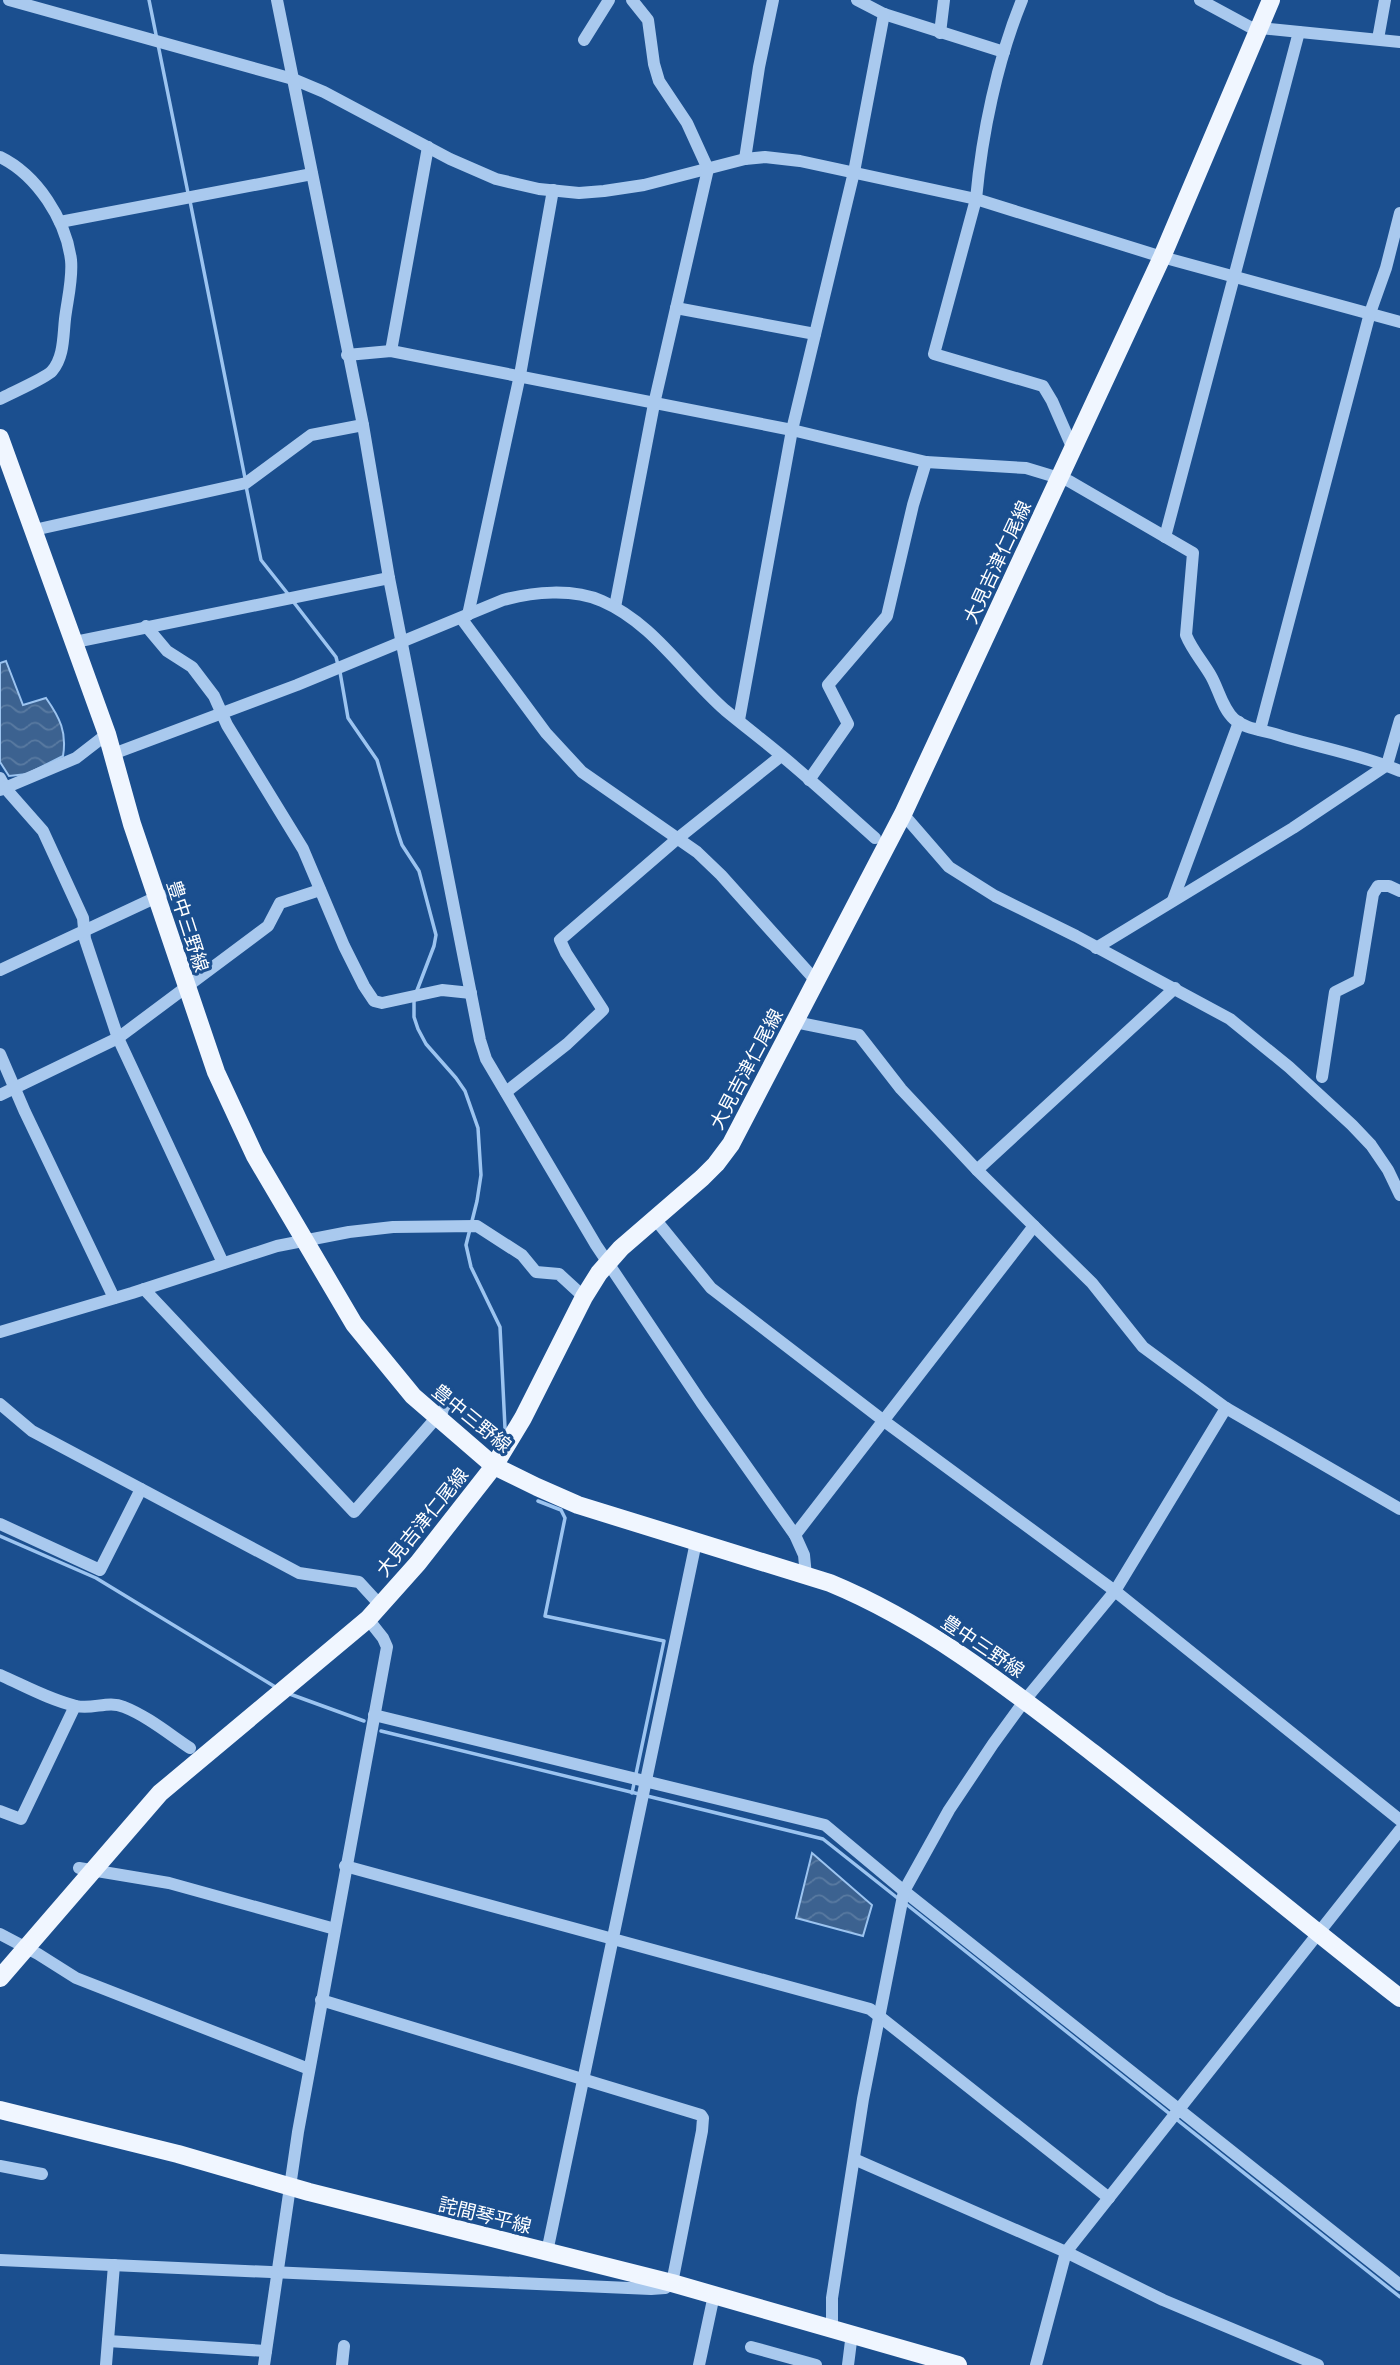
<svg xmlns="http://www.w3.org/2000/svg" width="1400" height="2365" viewBox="0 0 1400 2365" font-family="'Fira Sans Condensed','Noto Sans JP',sans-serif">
	<defs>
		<pattern id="water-waves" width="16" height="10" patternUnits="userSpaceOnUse" patternTransform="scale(1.75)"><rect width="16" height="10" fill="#3c6290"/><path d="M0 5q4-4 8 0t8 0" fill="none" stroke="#597aa1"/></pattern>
	</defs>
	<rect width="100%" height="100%" fill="#1b4f8f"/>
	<!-- water -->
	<g fill="url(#water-waves)" stroke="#9cc4f0" stroke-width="2">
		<path d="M6 661 23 705 46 698C60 718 67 732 63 756L27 774 9 776 0 762V663Z"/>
		<path d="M812 1853 872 1905 863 1936 796 1918Z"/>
	</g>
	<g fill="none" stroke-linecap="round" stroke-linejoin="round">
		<!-- stream -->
		<g stroke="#9cc4f0" stroke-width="3.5">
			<path d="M149 0 188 193"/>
			<path d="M190 201 245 478"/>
			<path d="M246 486 261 560 288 594"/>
			<path d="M292 600 336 657 338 665"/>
			<path d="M340 672 348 718 377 760 398 833 402 845 419 871 436 935 434 946 416 993"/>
			<path d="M414 1001V1017L418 1029 426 1044 456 1078 465 1091 478 1128 481 1175 477 1201 466 1245 471 1267 500 1327 505 1428"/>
			<path d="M538 1501 561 1510 565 1518 545 1616 664 1641 632 1793"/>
			<path d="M0 1536 96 1578 277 1688"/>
			<path d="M287 1693 364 1721"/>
			<path d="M381 1731 639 1794"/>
			<path d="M647 1796 823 1839 900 1900"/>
			<path d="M906 1904 1400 2297"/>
		</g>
		<!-- minor -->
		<g stroke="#a9c9ee" stroke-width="12">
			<path d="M9 0 293 79 324 92 450 159 496 179 539 189 579 193 604 191 644 185 745 159 765 157 800 161 976 199 1162 257 1400 322"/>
			<path d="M277 0 363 425 389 578 480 1040 486 1059 596 1245 701 1402 795 1535 804 1555 806 1576"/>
			<path d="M857 0 884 14 1004 52"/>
			<path d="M1022 0C997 61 982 134 976 199L934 354 1043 386 1052 401 1073 449"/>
			<path d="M1200 0 1250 27 1400 42"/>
			<path d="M940 33 944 0"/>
			<path d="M1378 39 1385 0"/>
			<path d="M584 40 609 0"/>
			<path d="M0 157C37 175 66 220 71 260 73 279 67 301 65 319 63 337 64 357 52 371 46 378 11 393 0 399"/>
			<path d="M745 159 759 67 773 0"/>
			<path d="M60 222 312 174"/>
			<path d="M676 308 815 334"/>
			<path d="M391 351 428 147"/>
			<path d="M347 355 391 351 792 430 926 462 1026 468 1069 481 1193 553 1186 635C1192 650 1203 662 1211 676 1219 690 1222 708 1234 719 1245 729 1262 730 1275 734 1316 747 1360 754 1400 771"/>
			<path d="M34 530 246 483 311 435 363 425"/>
			<path d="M1165 537 1299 32"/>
			<path d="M615 607 654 404 708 169 687 123 659 81 654 64 648 20 632 0"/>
			<path d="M468 615 520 375 553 190"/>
			<path d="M461 618 546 733 582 772 697 852 721 875 817 982"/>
			<path d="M146 626 167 651 192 667 214 696 227 725 303 849 344 946 364 986 374 1001 382 1003 442 990 471 993"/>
			<path d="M75 642 389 578"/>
			<path d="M739 720 792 430 854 172 884 14"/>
			<path d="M1260 730 1370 313 1386 268 1400 213"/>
			<path d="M113 754 297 685 503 600C533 592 572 588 602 601 653 623 684 674 725 710 748 729 772 747 795 767 822 790 848 814 875 838"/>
			<path d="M0 778 6 789 43 831 83 918 85 939 118 1038 223 1263"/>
			<path d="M809 780 848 724 828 685 887 616 913 505 926 462"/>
			<path d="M0 790 76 758 107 734"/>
			<path d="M903 814 949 867 995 896 1076 936 1230 1019 1289 1067 1352 1125 1371 1145 1388 1170 1400 1195"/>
			<path d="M1173 900 1239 722"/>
			<path d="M1096 948 1293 828 1387 765 1400 720"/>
			<path d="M0 970 161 895"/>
			<path d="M795 1022 859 1035 901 1089 977 1170 1092 1283 1143 1347 1226 1408 1400 1509"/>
			<path d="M0 1054 25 1112 114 1298"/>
			<path d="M1322 1077 1335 992 1359 980 1373 894 1378 886H1389L1400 891"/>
			<path d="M506 1092 567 1044 603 1010 566 953 560 940 677 839 781 756"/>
			<path d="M0 1095 118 1038 268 926 280 903 320 890"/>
			<path d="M977 1170 1175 988"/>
			<path d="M655 1219 711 1288 884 1421 1115 1591 1400 1820"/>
			<path d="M144 1289 354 1512 444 1409"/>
			<path d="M0 1332 132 1293 277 1246 349 1232 393 1227 477 1226 522 1255 536 1272 559 1274 584 1297"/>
			<path d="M0 1404 32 1431 299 1573 359 1582 381 1606"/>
			<path d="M0 1524 100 1570 141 1489"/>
			<path d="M795 1535 1034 1226"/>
			<path d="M0 1675C25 1686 50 1700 76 1706 93 1710 108 1700 124 1707 147 1716 169 1734 190 1748"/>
			<path d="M374 1715 825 1825 904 1891 1400 2285"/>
			<path d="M0 1811 21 1819 75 1706"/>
			<path d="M345 1866 870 2009 1109 2198"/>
			<path d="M79 1868 169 1883 335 1929"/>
			<path d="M0 1934 38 1954 76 1978 309 2069"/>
			<path d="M854 2159 1066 2252 1163 2300 1318 2365"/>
			<path d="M0 2166 42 2174"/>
			<path d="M547 2252 696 1542"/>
			<path d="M0 2260 651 2289 665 2288 672 2283 702 2131 703 2118 701 2115 321 2000"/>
			<path d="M832 2327V2298L863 2099 904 1891 949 1810 993 1744 1025 1700 1115 1591 1226 1408"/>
			<path d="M108 2341 266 2351"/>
			<path d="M751 2347 816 2365"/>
			<path d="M106 2365 114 2265"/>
			<path d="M264 2365 298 2132 387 1647 383 1638 368 1619"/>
			<path d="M342 2365 344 2346"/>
			<path d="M699 2365 714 2295"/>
			<path d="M848 2365 852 2333"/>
			<path d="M1036 2365 1066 2252 1400 1830"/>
		</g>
		<!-- major -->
		<g stroke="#f0f6ff" stroke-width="18">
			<path d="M0 438 107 734 132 824 216 1072 255 1156 354 1324 413 1396 494 1466 537 1487 578 1505 830 1583C927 1623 1010 1689 1093 1753 1196 1833 1297 1917 1400 1998"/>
			<path d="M0 1978 160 1793 368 1619 418 1563 494 1466 523 1418 584 1297 599 1273 621 1248 702 1178 716 1164 731 1144 903 814 1162 257 1271 0"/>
			<path d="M0 2110 178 2154 309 2192 672 2283 958 2365"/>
		</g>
	</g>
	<g text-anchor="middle" stroke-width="6" stroke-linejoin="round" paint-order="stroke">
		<!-- street labels -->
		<g font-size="19" fill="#fff" stroke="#1b4f8f">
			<text transform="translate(997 562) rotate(-65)" y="7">大見吉津仁尾線</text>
			<text transform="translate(188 926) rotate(72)" y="7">豊中三野線</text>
			<text transform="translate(746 1069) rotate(-62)" y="7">大見吉津仁尾線</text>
			<text transform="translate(472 1418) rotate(39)" y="7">豊中三野線</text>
			<text transform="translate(422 1522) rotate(-51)" y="7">大見吉津仁尾線</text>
			<text transform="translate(983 1646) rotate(34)" y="7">豊中三野線</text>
			<text transform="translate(485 2215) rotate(14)" y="7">詫間琴平線</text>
		</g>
	</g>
</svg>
